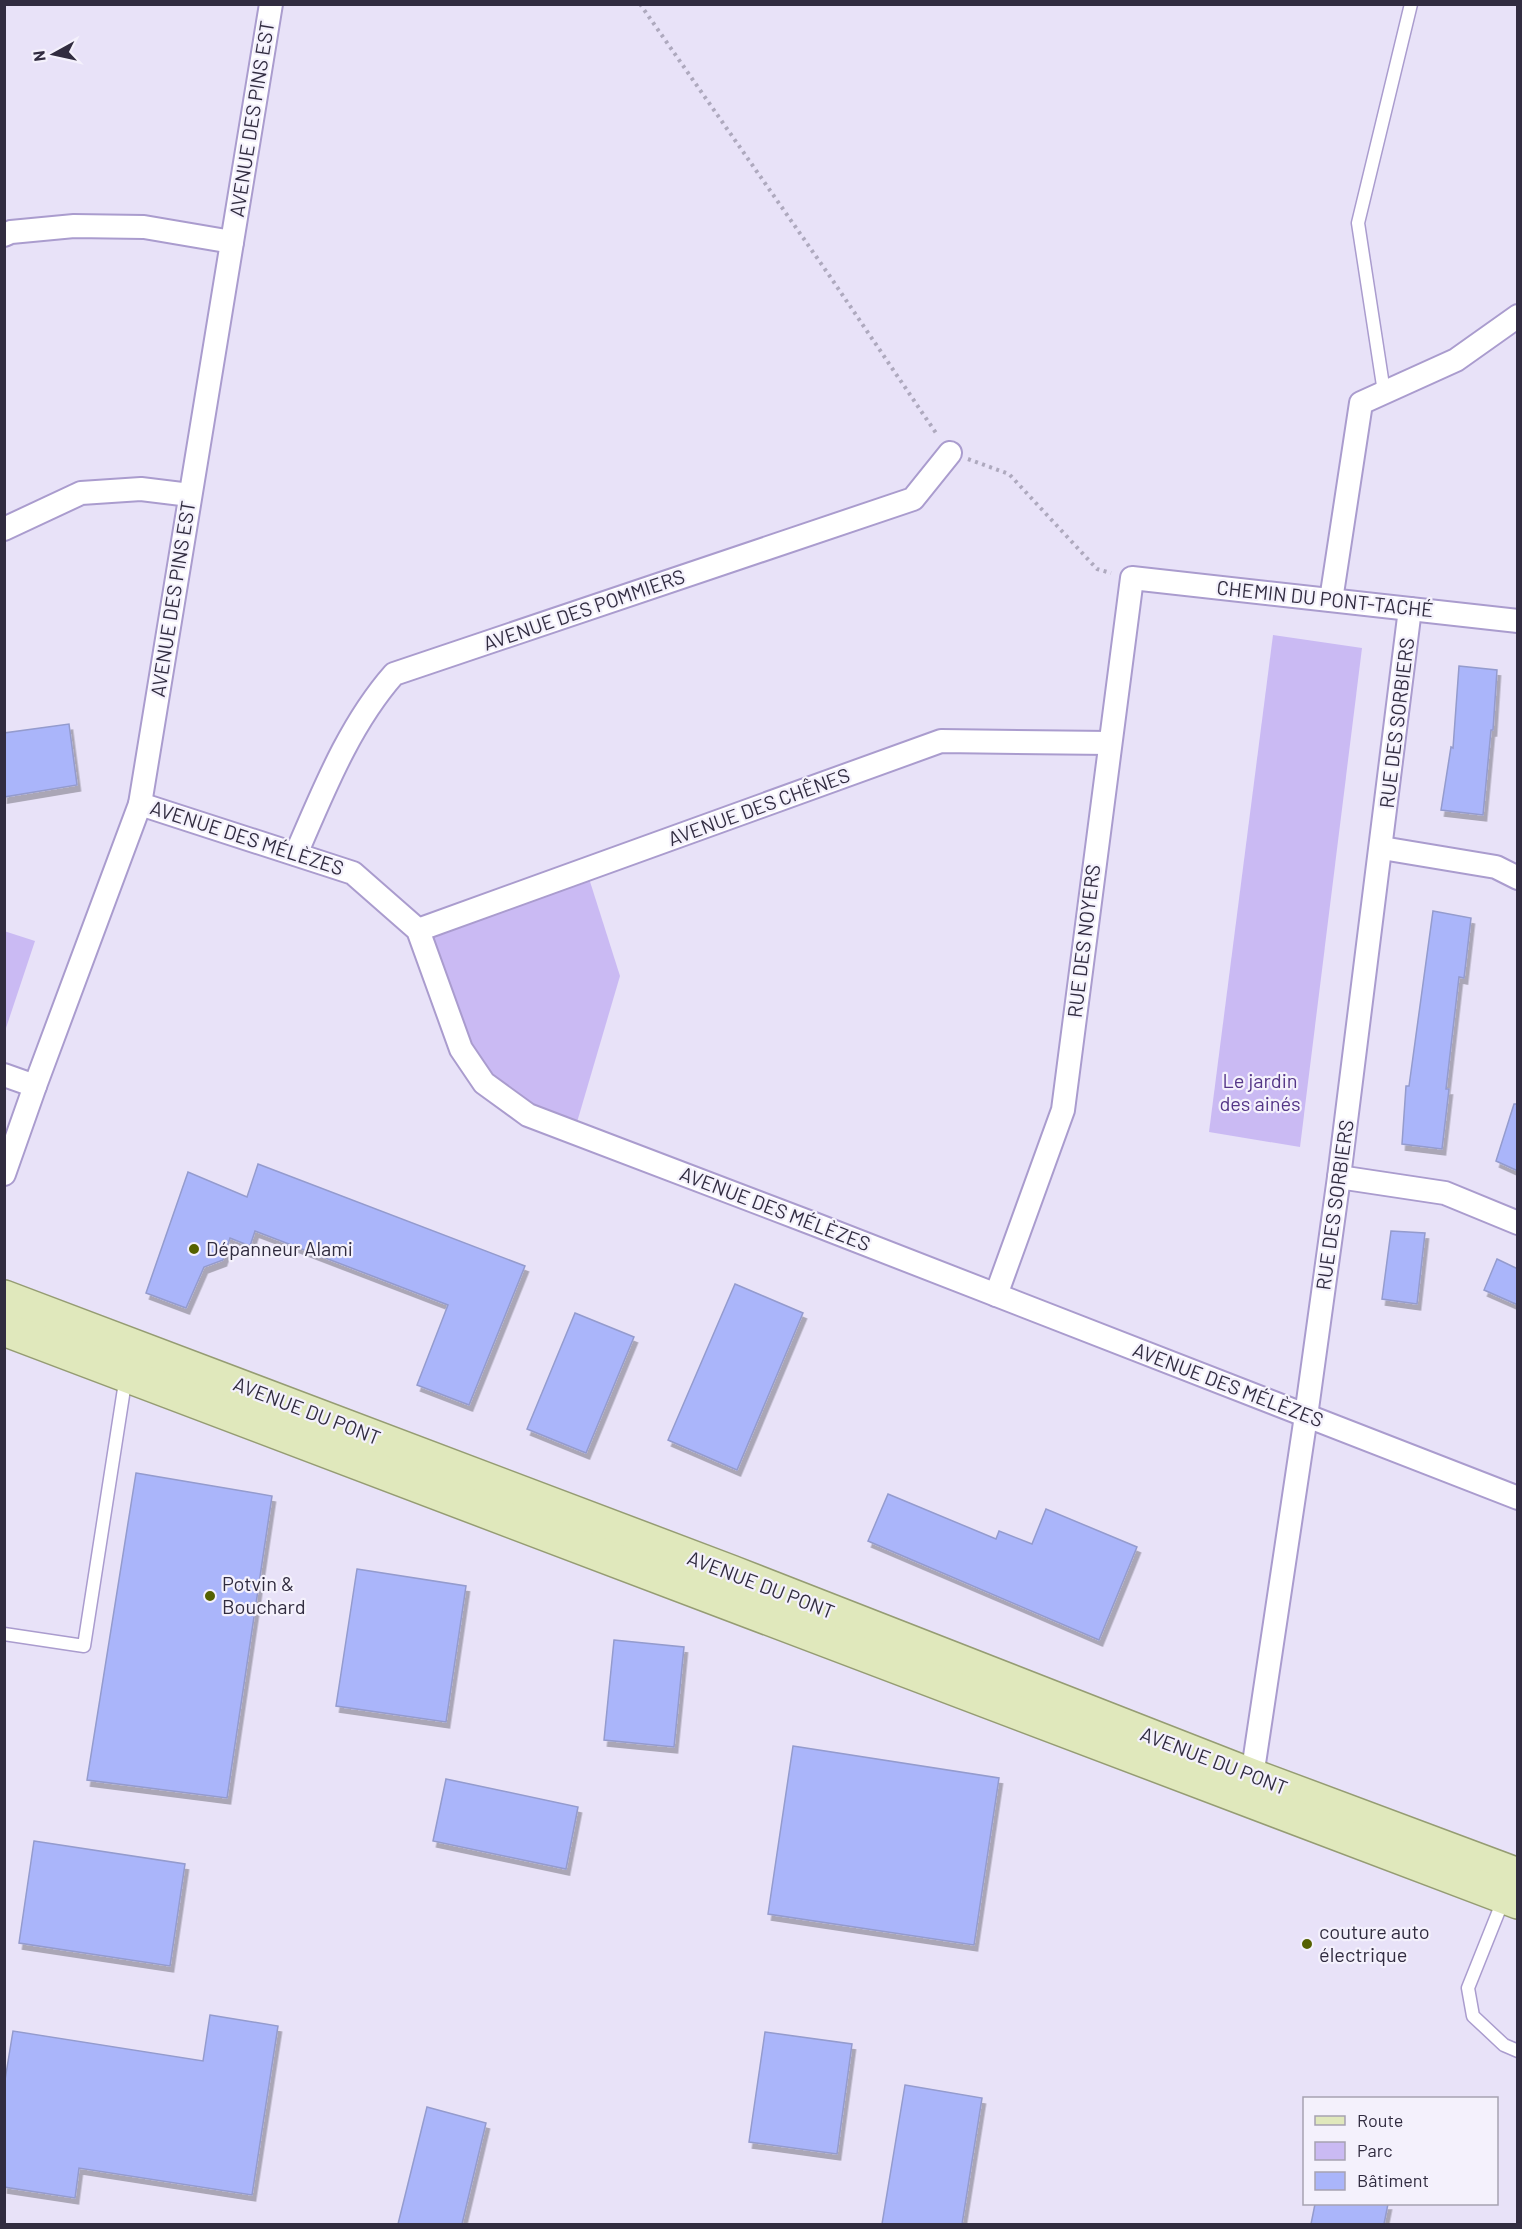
<svg xmlns="http://www.w3.org/2000/svg" width="1522" height="2229" viewBox="0 0 1522 2229" font-family="Barlow,sans-serif">
	<defs>
		<filter id="shadow"><feDropShadow dx="3.5" dy="6" stdDeviation="0" flood-color="#0004"/></filter>
	</defs>
	<rect width="100%" height="100%" fill="#e8e2f8"/>
	<!-- green -->
	<g fill="#cabaf3">
		<path d="M1273 635 1362 648 1300 1147 1209 1132Z"/>
		<path d="M586 869 620 976 575 1129 484 1083 422 933Z"/>
		<path d="M4 931 35 941 5 1031H4Z"/>
	</g>
	<!-- building -->
	<g fill="#aab5fa" stroke="#949bcd" stroke-width="1.5" filter="url(#shadow)">
		<path d="M1459 666 1497 670 1493 730H1491L1483 815 1441 810 1451 747 1453 748Z"/>
		<path d="M69 724 77 785 4 797V733Z"/>
		<path d="M1433 911 1471 918 1464 978 1459 977 1446 1089H1449L1442 1149 1402 1144 1406 1086H1409Z"/>
		<path d="M1514 1104H1518V1171L1496 1161Z"/>
		<path d="M258 1164 525 1266 469 1405 417 1385 448 1305 255 1231 250 1246 230 1238 223 1260 204 1267 186 1308 146 1293 188 1172 247 1197Z"/>
		<path d="M1391 1231 1425 1233 1417 1304 1382 1299Z"/>
		<path d="M1497 1259 1518 1269V1305L1484 1290Z"/>
		<path d="M735 1284 803 1313 737 1470 668 1440Z"/>
		<path d="M575 1313 634 1337 586 1453 527 1429Z"/>
		<path d="M136 1473 272 1496 227 1798 87 1780Z"/>
		<path d="M888 1494 996 1539 999 1531 1032 1544 1046 1509 1137 1547 1099 1640 868 1541Z"/>
		<path d="M357 1569 466 1586 446 1722 336 1706Z"/>
		<path d="M614 1640 684 1647 674 1747 604 1740Z"/>
		<path d="M793 1746 999 1778 974 1945 768 1914Z"/>
		<path d="M446 1779 578 1807 566 1869 433 1841Z"/>
		<path d="M34 1841 185 1864 170 1966 19 1943Z"/>
		<path d="M210 2015 278 2026 252 2195 79 2168 75 2198 4 2187V2086L13 2031 203 2061Z"/>
		<path d="M765 2032 852 2044 837 2154 749 2142Z"/>
		<path d="M905 2085 982 2098 962 2224H882Z"/>
		<path d="M427 2107 486 2123 462 2224H398Z"/>
		<path d="M1315 2204H1388L1384 2224H1311Z"/>
	</g>
	<g fill="none" stroke-linecap="round" stroke-linejoin="round">
		<!-- lane casing -->
		<g stroke="#aa9cce" stroke-width="15">
			<g id="lane">
				<path d="M1384 392 1358 223 1411 4"/>
				<path d="M4 1634 84 1646 126 1376"/>
				<path d="M1504 1898 1468 1988 1473 2016 1504 2045 1518 2051"/>
			</g>
		</g>
		<!-- street casing -->
		<g stroke="#aa9cce" stroke-width="26">
			<g id="street">
				<path d="M4 235 11 232 74 226 144 227 232 242"/>
				<path d="M4 529 81 493 141 489 190 495"/>
				<path d="M1331 600 1361 403 1456 360 1518 316"/>
				<path d="M140 804 353 873 418 930 461 1049 484 1083 528 1115 814 1224 1518 1498"/>
				<path d="M1382 848 1496 867 1518 878"/>
				<path d="M296 854C323 792 349 725 394 674L913 499 950 453"/>
				<path d="M418 930 941 741 1110 743"/>
				<path d="M4 1075 35 1086"/>
				<path d="M4 1174 35 1086 140 804 271 4"/>
				<path d="M1339 1177 1445 1193 1518 1223"/>
				<path d="M996 1295 1063 1110 1132 578 1518 621"/>
				<path d="M1250 1790 1306 1416 1339 1177 1410 609"/>
			</g>
		</g>
		<!-- primary casing -->
		<g stroke="#959c73" stroke-width="36">
			<g id="primary">
				<path d="M4 1297 731 1572 1253 1776 1518 1875"/>
				<path d="M4 1329 1518 1902"/>
			</g>
		</g>
		<!-- path -->
		<g stroke="#aea9be" stroke-width="4" stroke-dasharray="3 4.5" stroke-linecap="butt">
			<path d="M640 4 829 275 938 436"/>
			<path d="M968 459 1009 474 1097 569 1111 573"/>
		</g>
		<!-- lane -->
		<use href="#lane" stroke="#fff" stroke-width="12"/>
		<!-- street -->
		<use href="#street" stroke="#fff" stroke-width="22"/>
		<!-- primary -->
		<use href="#primary" stroke="#e0e8bc" stroke-width="33"/>
	</g>
	<!-- markers -->
	<g fill="#556100" stroke="#f4f1fc" stroke-width="2">
		<circle cx="194" cy="1249" r="6"/>
		<circle cx="210" cy="1596" r="6"/>
		<circle cx="1307" cy="1944" r="6"/>
	</g>
	<g text-anchor="middle" stroke-width="4.5" stroke-linejoin="round" paint-order="stroke">
		<!-- street labels -->
		<g font-size="20" fill="#312c40" stroke="#f4f1fc">
			<text transform="translate(252 119) rotate(-81)" y="7">AVENUE DES PINS EST</text>
			<text transform="translate(173 599) rotate(-81)" y="7">AVENUE DES PINS EST</text>
			<text transform="translate(1325 599) rotate(6)" y="7">CHEMIN DU PONT-TACHÉ</text>
			<text transform="translate(584 610) rotate(-19)" y="7">AVENUE DES POMMIERS</text>
			<text transform="translate(1397 723) rotate(-83)" y="7">RUE DES SORBIERS</text>
			<text transform="translate(759 807) rotate(-20)" y="7">AVENUE DES CHÊNES</text>
			<text transform="translate(247 838) rotate(18)" y="7">AVENUE DES MÉLÈZES</text>
			<text transform="translate(1084 941) rotate(-83)" y="7">RUE DES NOYERS</text>
			<text transform="translate(1335 1205) rotate(-82)" y="7">RUE DES SORBIERS</text>
			<text transform="translate(775 1209) rotate(21)" y="7">AVENUE DES MÉLÈZES</text>
			<text transform="translate(1228 1385) rotate(21)" y="7">AVENUE DES MÉLÈZES</text>
			<text transform="translate(307 1411) rotate(21)" y="7">AVENUE DU PONT</text>
			<text transform="translate(761 1585) rotate(21)" y="7">AVENUE DU PONT</text>
			<text transform="translate(1214 1761) rotate(21)" y="7">AVENUE DU PONT</text>
		</g>
		<!-- park labels -->
		<g font-size="20" fill="#543687" stroke="#f4f1fc">
			<text x="1260" y="1088">Le jardin<tspan x="1260" dy="23">des ainés</tspan></text>
		</g>
		<!-- poi labels -->
		<g font-size="20" fill="#312c40" stroke="#f4f1fc" text-anchor="start">
			<text x="206" y="1256">Dépanneur Alami</text>
			<text x="222" y="1591">Potvin &amp;<tspan x="222" dy="23">Bouchard</tspan></text>
			<text x="1319" y="1939">couture auto<tspan x="1319" dy="23">électrique</tspan></text>
		</g>
	</g>
	<!-- border -->
	<rect width="1522" height="2229" fill="none" stroke="#312c40" stroke-width="12"/>
	<!-- legend -->
	<rect x="1303" y="2097" width="195" height="108" fill="#f4f1fc" stroke="#a6a2b1" stroke-width="1.5"/>
	<rect x="1315" y="2116" width="30" height="9" fill="#e0e8bc" stroke="#a6a2b1" stroke-width="1.5"/>
	<text x="1357" y="2127" font-size="18" fill="#312c40">Route</text>
	<rect x="1315" y="2142" width="30" height="18" fill="#cabaf3" stroke="#a6a2b1" stroke-width="1.5"/>
	<text x="1357" y="2157" font-size="18" fill="#312c40">Parc</text>
	<rect x="1315" y="2172" width="30" height="18" fill="#aab5fa" stroke="#a6a2b1" stroke-width="1.5"/>
	<text x="1357" y="2187" font-size="18" fill="#312c40">Bâtiment</text>
	<!-- north arrow -->
	<g transform="translate(54 54) rotate(262)" stroke="#f4f1fc" stroke-width="4.5" paint-order="stroke">
	<path d="M0-4.5L10 22L0 15L-10 22Z" fill="#312c40"/>
	<text y="-9" font-size="16" font-weight="bold" text-anchor="middle" fill="#312c40">N</text>
	</g>
</svg>
